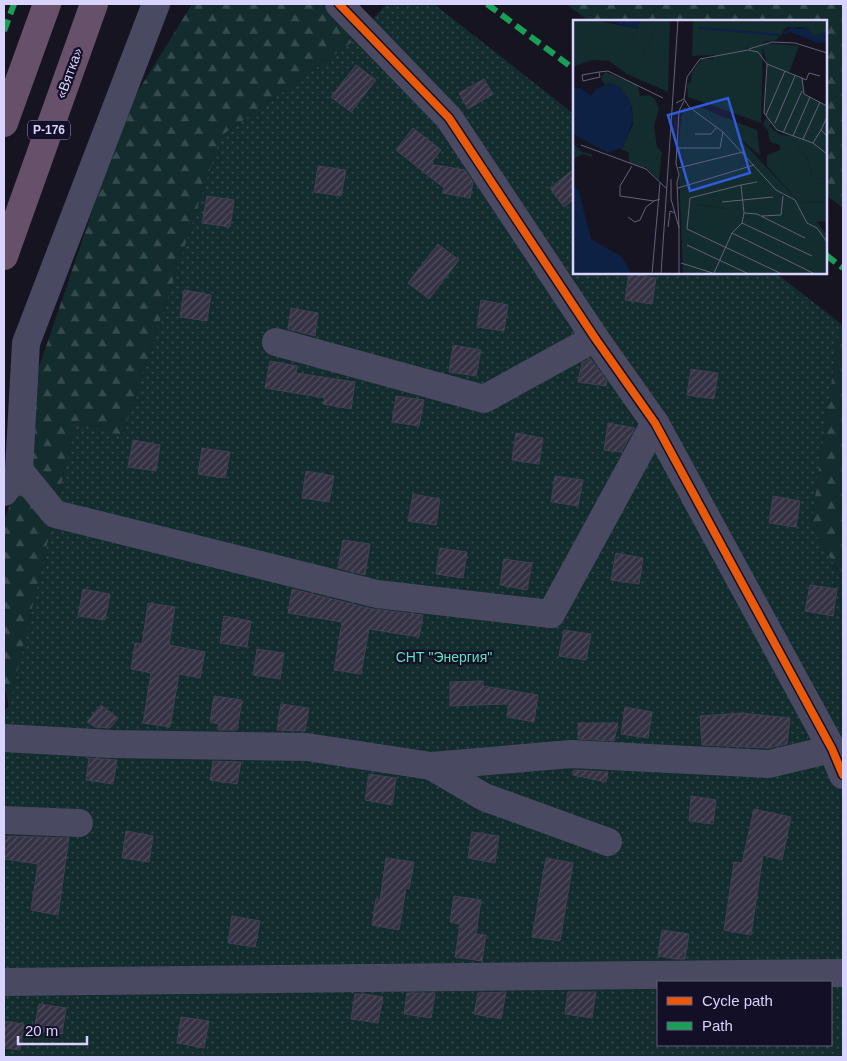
<svg xmlns="http://www.w3.org/2000/svg" width="847" height="1061" viewBox="0 0 847 1061" font-family="Arial,sans-serif">
	<defs>
		<pattern id="grass-dots" width="8" height="8" patternUnits="userSpaceOnUse" patternTransform="scale(1.25)"><rect width="8" height="8" fill="#132c2d"/><path d="M2 2h.1M6 6h.1" fill="none" stroke="#354a4c" stroke-width="1.8" stroke-linecap="round"/></pattern>
		<pattern id="forest-firs" width="22" height="20" patternUnits="userSpaceOnUse" patternTransform="scale(1.25)"><rect width="22" height="20" fill="#132c2d"/><path d="M5 1l3.5 6h-7zM16 11l3.5 6h-7z" fill="#354a4c"/></pattern>
		<pattern id="building-hatch" width="6" height="6" patternUnits="userSpaceOnUse" patternTransform="scale(1.25)"><rect width="6" height="6" fill="#343243"/><path d="M-1 1l2-2M0 6l6-6M5 7l2-2" fill="none" stroke="#514f5f"/></pattern>
	</defs>
	<rect width="100%" height="100%" fill="#161421"/>
	<!-- grass -->
	<path fill="url(#grass-dots)" fill-rule="evenodd" d="M386 4H434L574 114V272L776 273 840 323 811 525 843 580V1057H4V710L9 707 76 421 122 436 221 136 355 40ZM658 982H831V1045H658Z"/>
	<!-- forest -->
	<g fill="url(#forest-firs)">
		<path d="M192 4H322L355 40 221 136 122 436 76 421 9 707 4 686V520L30 452 22 417 127 109Z"/>
		<path d="M566 4H843V208L826 195V21H589Z"/>
		<path d="M840 323 843 326V580L811 525Z"/>
	</g>
	<!-- building -->
	<g fill="url(#building-hatch)" stroke="#433f54">
		<path d="M356 65 376 80 351 112 331 97Z"/>
		<path d="M484 79 493 94 468 109 459 93Z"/>
		<path d="M413 128 441 150 430 164 465 170 473 182 470 198 443 193 444 188 396 150Z"/>
		<path d="M318 166 346 170 341 196 314 192Z"/>
		<path d="M574 169V199L564 207 550 188Z"/>
		<path d="M207 196 234 200 230 227 202 223Z"/>
		<path d="M438 244 459 260 429 299 408 283Z"/>
		<path d="M629 273 656 278 652 304 625 300Z"/>
		<path d="M184 290 211 295 207 321 180 317Z"/>
		<path d="M481 300 508 305 504 331 477 327Z"/>
		<path d="M291 308 318 313 315 336 288 329Z"/>
		<path d="M453 345 481 350 476 376 449 372Z"/>
		<path d="M590 358 607 381 606 386 578 382 582 363Z"/>
		<path d="M270 361 297 366 296 373 355 382 351 409 323 404 325 398 265 388Z"/>
		<path d="M691 369 718 373 714 399 687 395Z"/>
		<path d="M396 396 424 400 419 426 392 422Z"/>
		<path d="M608 423 635 428 621 452 604 450Z"/>
		<path d="M516 433 543 438 539 464 512 460Z"/>
		<path d="M133 440 160 445 156 471 128 467Z"/>
		<path d="M202 448 230 452 225 478 198 474Z"/>
		<path d="M306 471 334 476 329 502 302 498Z"/>
		<path d="M555 476 583 480 578 506 551 502Z"/>
		<path d="M413 494 440 499 436 525 408 521Z"/>
		<path d="M773 496 800 501 796 527 769 523Z"/>
		<path d="M343 540 370 544 365 575 338 568Z"/>
		<path d="M440 548 467 552 463 578 436 574Z"/>
		<path d="M616 553 643 558 639 584 611 580Z"/>
		<path d="M504 559 532 563 527 590 500 585Z"/>
		<path d="M810 585 837 589 833 616 805 611Z"/>
		<path d="M83 589 110 594 105 620 78 616Z"/>
		<path d="M292 589 373 609 423 615 419 637 369 629 361 674 334 670 342 622 288 613Z"/>
		<path d="M148 603 175 607 169 645 205 652 200 678 179 674 170 727 143 723 151 673 131 669 135 643 142 644Z"/>
		<path d="M224 616 251 621 247 647 220 643Z"/>
		<path d="M564 630 591 634 586 660 559 656Z"/>
		<path d="M257 649 284 653 280 679 253 675Z"/>
		<path d="M483 681V686L538 695 534 722 507 717 509 704 450 706V682Z"/>
		<path d="M214 696 242 700 237 730H218L219 724 210 722Z"/>
		<path d="M281 704 309 708 305 731 277 730Z"/>
		<path d="M101 705 118 718 110 728 95 727 87 722Z"/>
		<path d="M625 707 652 712 648 738 621 734Z"/>
		<path d="M741 713 790 718 787 744 768 748 702 745 700 716Z"/>
		<path d="M578 723H618L614 741 578 739Z"/>
		<path d="M89 758 117 760 113 784 86 780Z"/>
		<path d="M213 761 241 762 237 784 210 780Z"/>
		<path d="M574 770 608 772 606 782 573 775Z"/>
		<path d="M369 774 396 778 392 805 365 800Z"/>
		<path d="M691 796 716 800 713 824 689 821Z"/>
		<path d="M754 809 791 817 782 860 763 855 751 935 724 930 734 862 742 863Z"/>
		<path d="M126 831 153 836 149 862 122 858Z"/>
		<path d="M472 832 499 836 495 863 468 858Z"/>
		<path d="M4 836 69 838 58 915 31 910 38 864 4 859Z"/>
		<path d="M386 858 414 862 409 889 406 888 399 930 372 925 376 899 380 900Z"/>
		<path d="M546 858 573 863 560 941 532 937Z"/>
		<path d="M454 896 481 900 476 934 486 935 482 961 455 957 460 924 450 922Z"/>
		<path d="M232 916 260 921 255 947 228 943Z"/>
		<path d="M662 930 689 934 685 959H676L658 956Z"/>
		<path d="M506 992 501 1019 474 1014 478 993Z"/>
		<path d="M568 992H596L592 1018 565 1014Z"/>
		<path d="M407 993H435L431 1018 404 1014Z"/>
		<path d="M355 994H364L383 997 378 1023 351 1019Z"/>
		<path d="M39 1004 66 1008 62 1034 34 1030Z"/>
		<path d="M181 1017 209 1021 204 1048 177 1043Z"/>
		<path d="M4 1021 24 1024 20 1050 4 1048Z"/>
	</g>
	<g fill="none" stroke-linecap="round" stroke-linejoin="round">
		<!-- minor -->
		<g stroke="#4a4962" stroke-width="28">
			<path d="M339 4 449 118 595 338 655 423 832 749 843 775"/>
			<path d="M276 342 484 399 595 338"/>
			<path d="M19 470 55 514 377 594 551 614 655 423"/>
			<path d="M4 492 19 470 26 343 156 4"/>
			<path d="M4 738 112 744 307 747 431 766 571 754 769 764 832 749"/>
			<path d="M431 766 484 797 608 842"/>
			<path d="M4 820 79 823"/>
			<path d="M4 982 843 973"/>
		</g>
		<!-- highway -->
		<g stroke="#67516a" stroke-width="28">
			<path d="M4 123 47 4"/>
			<path d="M4 256 94 4"/>
		</g>
		<!-- quiet -->
		<g stroke="#1a9f57" stroke-width="6" stroke-dasharray="12 6" stroke-linecap="butt">
			<path d="M487 4 574 69"/>
			<path d="M4 31 14 4"/>
			<path d="M826 255 843 268"/>
		</g>
		<!-- cycleway casing -->
		<g stroke="#130f26" stroke-width="11">
			<path id="cycleway" d="M339 4 449 118 595 338 655 423 832 749 843 775"/>
		</g>
		<!-- cycleway -->
		<use href="#cycleway" stroke="#e8590c" stroke-width="8"/>
	</g>
	<g text-anchor="middle" stroke-width="4.5" stroke-linejoin="round" paint-order="stroke">
		<!-- shield labels -->
		<rect fill="#130f26" stroke="#9e99be" stroke-width="1" x="28" y="120.5" width="42" height="19" rx="4"/>
		<g font-size="12" font-weight="bold" fill="#d9d4ff">
			<text x="49" y="134">Р-176</text>
		</g>
		<!-- street labels -->
		<g font-size="14" fill="#d9d4ff" stroke="#130f26">
			<text transform="translate(69 73) rotate(-70)" y="5">«Вятка»</text>
		</g>
		<!-- park labels -->
		<g font-size="14" fill="#5fe0c0" stroke="#130f26">
			<text x="444" y="662">СНТ "Энергия"</text>
		</g>
	</g>
	<!-- overview -->
	<g transform="translate(573 20)">
		<rect width="254" height="254" fill="#161421"/>
		<path d="M193 23 226 26 216 53 229 58 231 74 254 86V161L239 156 234 138 217 116 204 110 192 95 194 44 189 25ZM124 86 161 101 164 116 226 182 254 183V201L244 202 254 215V254H110L106 150 110 145 109 124 113 123 114 100ZM123 184 156 189 123 204Z" fill="#132c2d" fill-rule="evenodd"/>
		<path d="M0 0H22L56 11 64 18 71 33 86 0H97L95 72 54 54 36 41 19 40 0 47ZM120 0H254V12L241 16 232 7H214L203 20 190 22 188 103 115 77 114 64 118 61 119 52 129 39H140L141 35 119 36ZM32 52 65 65 67 76 76 75 82 79 86 89 81 106 84 127 89 132 86 160 73 148 56 143V133L48 129 60 105 59 87 46 67 37 63 32 65 28 58ZM110 87 121 91 114 100 113 124H109L110 145 106 137 105 124ZM193 98 199 102 196 106 206 114 217 116 234 138 239 156 254 161V183L226 182 194 146V135L207 130V125L197 122 195 110 190 105ZM161 101 184 110 187 135 163 116ZM0 123 9 132 19 134V137L10 134 0 139ZM122 184 156 189 171 186 169 203 157 217 134 215 123 204Z" fill="#132c2d"/>
		<path d="M22 0 65 9 67 0H86L71 33 60 14Z" fill="#132c2d"/>
		<path d="M31 0H67L65 9ZM220 6 224 9 232 7 241 16 254 12V22L245 23 218 12 207 15ZM37 63 46 67 57 80 60 100 50 127 35 133 0 114V69L8 68 18 76 23 69ZM0 164 6 172 18 219 49 237 59 254H0Z" fill="#0d2144"/>
		<path fill="none" stroke="#0d2144" stroke-width="2.5" d="M126 8 208 15"/>
		<path fill="none" stroke="#64617a" stroke-width="1" d="M176 29 199 22 222 23 254 33M194 44 191 93 204 110 240 123 254 134M26 52 27 57 10 61 9 55 26 52 35 51 90 78M229 58 233 60 236 53 247 56M111 79 116 87 150 112 203 170 222 180 234 203 244 208 254 222M103 83 111 79 114 57 127 39 175 30 185 32 194 44 229 58 231 74 254 86M193 95 212 51M254 97 248 110 254 116M202 103 222 56M210 113 229 71M122 114H138L144 107M220 116 237 77M230 119 247 82M240 123 248 110M8 125 73 149 94 169M106 128H147L150 112M59 146 47 166V176L81 181 87 179M105 148 170 132M98 159V179L106 208V254M168 165 117 178 114 209 209 254M105 168 181 145M149 182 200 177M171 193 184 194 232 218M189 196 208 195 210 176M55 197 62 202 67 200 73 187 81 181M169 203 239 236M95 207 97 191 102 193M106 208 104 162 106 155 103 143 106 91 111 81M159 213 242 254M114 225 176 254M108 243 143 254M141 253 159 213 169 203 171 193 168 165 184 162M79 254 87 163M88 254 105 0"/>
		<path fill="#305bdc" fill-opacity="0.15" stroke="#305bdc" stroke-width="2.5" d="M155 78 177 153 117 171 95 95Z"/>
		<rect width="254" height="254" fill="none" stroke="#d9d4ff" stroke-width="2.5"/>
	</g>
	<!-- border -->
	<rect width="847" height="1061" fill="none" stroke="#d9d4ff" stroke-width="10"/>
	<!-- legend -->
	<rect x="657" y="981" width="175" height="65" fill="#130f26" stroke="#625e7d"/>
	<rect x="667" y="997" width="25" height="8" fill="#e8590c" stroke="#625e7d"/>
	<text x="702" y="1006" font-size="15" fill="#d9d4ff">Cycle path</text>
	<rect x="667" y="1022" width="25" height="8" fill="#1a9f57" stroke="#625e7d"/>
	<text x="702" y="1031" font-size="15" fill="#d9d4ff">Path</text>
	<!-- scale -->
	<path d="M18 1036v8h69v-8" fill="none" stroke="#d9d4ff" stroke-width="2.5"/>
	<text x="25" y="1036" font-size="15" fill="#d9d4ff" stroke="#130f26" stroke-width="4" paint-order="stroke">20 m</text>
</svg>
